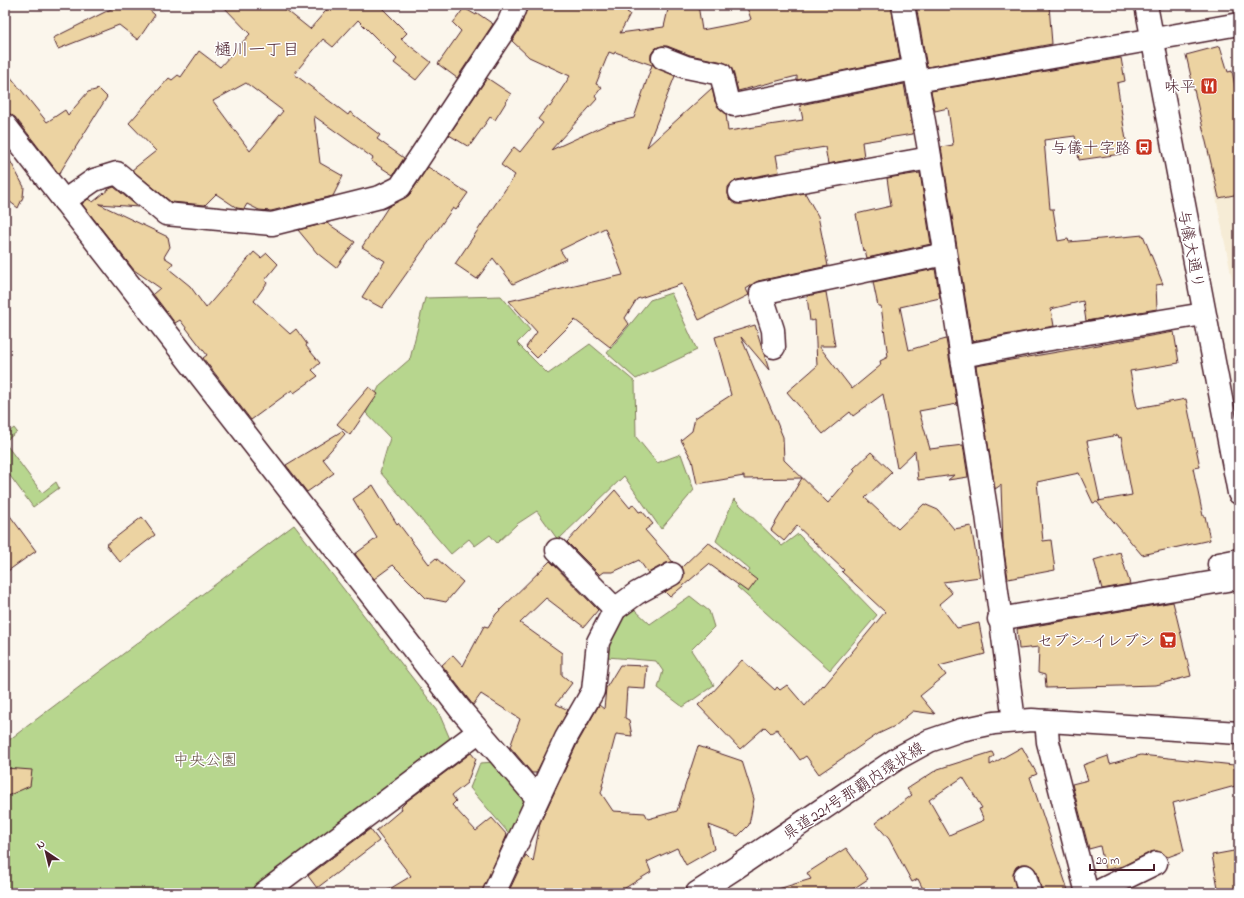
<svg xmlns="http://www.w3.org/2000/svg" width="1244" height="898" viewBox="0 0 1244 898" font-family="'Indie Flower','Klee One',sans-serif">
	<rect width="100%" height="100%" fill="#fbf6ec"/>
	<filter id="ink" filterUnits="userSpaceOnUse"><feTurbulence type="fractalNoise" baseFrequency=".025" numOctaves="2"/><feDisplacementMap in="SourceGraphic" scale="8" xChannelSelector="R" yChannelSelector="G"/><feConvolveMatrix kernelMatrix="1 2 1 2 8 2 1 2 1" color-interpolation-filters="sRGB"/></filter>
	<g filter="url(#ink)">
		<!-- built -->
		<path fill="#f6ecd6" d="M1239 112V315L1201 120Z"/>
		<!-- green -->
		<g fill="#b7d68e" stroke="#807a5c">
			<path d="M671 293 697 350 636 379 607 353 650 300Z"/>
			<path d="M501 296 530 330 517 343 548 374 590 344 635 382 636 437 657 463 681 454 694 490 661 529 624 476 558 540 537 511 517 524 497 543 490 535 475 546 469 539 451 554 380 472 390 438 366 413 380 385 410 359 425 298Z"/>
			<path d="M14 428 17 432 5 441V435Z"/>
			<path d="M5 443 42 493 56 482 59 488 33 507 5 469Z"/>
			<path d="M734 499 782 546 798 534 877 615 830 670 737 587 750 570 716 541Z"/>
			<path d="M294 525 438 711 450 739 250 893H5V743Z"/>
			<path d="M690 596 709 611 714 627 691 650 714 685 683 707 658 688 663 671 656 661 607 657 615 625 634 609 650 624Z"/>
			<path d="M495 762 523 794 526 805 512 837 470 788 480 763Z"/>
		</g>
		<!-- building -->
		<g fill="#ecd3a2" stroke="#4a1f2b" fill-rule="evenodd">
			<path d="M119 5H144L155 15 138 40 119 25 58 49 53 38Z"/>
			<path d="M222 5H280L310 29 331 5H379L407 33 401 39 431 62 416 80 394 63 397 59 358 20 333 47 323 39 294 74 348 115 350 112 364 123 380 135 377 139 404 158 393 175 371 161 373 158 314 116 320 163 343 176 333 196 271 211 259 210 247 204 244 209 237 208 216 194 205 205 171 202 132 170 156 151 129 123 169 78 172 80 178 75 181 77 199 51 220 67 250 34ZM246 83 283 111 250 151 213 101Z"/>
			<path d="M528 5H630L627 12 630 14 620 33 664 27 669 5H698L702 30 748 21 751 19 746 5H891L900 59 797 80V76L738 91 733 71 729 65 723 62 690 55 667 46H662L656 48 651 54V59L653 65 675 76 647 147 712 88 715 102 726 114 728 131 803 120 800 105 904 84 913 134 862 142 864 157 828 164 825 147 776 155 779 172 737 180 732 182 728 187V194L730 200 735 204H742L805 193 818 216 828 266 758 281 746 289 749 295 699 320 682 284 637 299 625 318 629 324 610 347 575 320 537 358 526 347 537 332 509 301 623 275 605 228 560 250 566 259 513 284 493 258 477 279 455 264 515 175 501 165 514 147 520 152 543 123 538 119 548 106 550 107 570 76 529 57 512 41 520 29ZM609 52 614 54 615 52 652 65 634 118 608 124 551 150 597 99 595 96 602 87 596 84Z"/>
			<path d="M916 5H1049L1052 44 927 67Z"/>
			<path d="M464 8 476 15 477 13 493 24 457 78 438 64 461 31 453 23Z"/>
			<path d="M1220 46 1228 72 1232 71 1239 107V194L1219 198 1186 55Z"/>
			<path d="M1121 58 1125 81 1117 83 1128 153 1079 160 1075 136 1044 140 1050 209H1053L1058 241 1068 239 1069 242 1143 235 1163 284 1156 285 1157 309 1086 321 1083 301 1051 309 1054 326 972 341 941 147 953 145 948 108 935 111 931 91Z"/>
			<path d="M5 70 47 122 65 110 68 115 88 92 99 89 107 97 59 174 15 117 5 113Z"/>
			<path d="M487 78 511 94 495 120 490 117 469 147 449 135Z"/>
			<path d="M5 151 24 187 23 197 18 208 5 198Z"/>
			<path d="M428 167 468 193 456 210 453 208 382 308 362 297 385 261 362 247 388 207 410 194Z"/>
			<path d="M920 173 931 244 867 258 865 250 863 251 856 214 891 206 887 178Z"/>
			<path d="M114 187 138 207 99 204 168 237 170 247 164 257 173 263 169 269 190 286 206 308 254 252 261 258 267 253 278 264 265 280 267 283 254 301 290 334 296 329 307 344 306 346 320 363 312 370 318 376 294 393 292 390 251 420 203 358 207 355 180 320 175 323 153 294 160 288 134 270 82 204 88 199 93 202 109 189Z"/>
			<path d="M327 223 355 242 336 268 317 253 298 230Z"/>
			<path d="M935 269 940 298 900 307 909 350 946 339 957 404 919 411 930 449 963 445 968 477 948 480 954 475 918 480 915 451 897 468 883 394 853 416 850 412 823 434 787 392 817 366 815 320 810 321 807 296 826 292 835 346H819L852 389 881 365 880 361 888 357 881 306H878L873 282Z"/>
			<path d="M755 325 769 370 741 337 783 437 784 460 828 503 855 471 853 469 871 452 892 472 865 498 898 529 924 504 938 510 954 529 971 526 980 577 943 582 952 593 939 604 957 628 979 623 985 654 939 666 946 675 920 696 935 714 913 711 895 726 878 734 819 774 806 756 800 760 777 729 771 733 765 727 740 749 698 705 711 694 742 660 775 690 777 687 780 690 787 685 805 706 823 685 824 686 885 612 842 572 844 570 797 526 784 541 771 530 802 478 744 479V476L697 484 692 460 681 440 692 431 695 418 731 395 715 337Z"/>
			<path d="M1174 332 1179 363 1130 371 1137 408 1186 399 1200 467 1193 468 1203 516H1205L1210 540 1142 555 1097 502 1093 503 1079 473 1037 482 1043 541 1051 540 1055 570 1008 579 1003 544 1001 485 995 489 976 366ZM1118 435 1119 438 1121 437 1132 495 1098 501H1100L1087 441Z"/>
			<path d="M369 387 378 394 350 435 337 424Z"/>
			<path d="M342 431 345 434 323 459 334 473 307 492 286 465Z"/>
			<path d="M373 485 397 524 398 523 429 564 436 558 463 582 446 602 426 598 393 565 374 579 355 554 377 538 353 499Z"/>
			<path d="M615 490 630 508 633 504 639 512 642 511 653 524 645 530 673 562 666 563 648 573 639 560 613 572H604L600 575 567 542Z"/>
			<path d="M5 509 36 551 5 573Z"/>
			<path d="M142 517 155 535 120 562 106 545Z"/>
			<path d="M708 542 757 580 748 592 709 564 670 597 665 592 682 581 684 574 682 567Z"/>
			<path d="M1120 552 1130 584 1102 589 1094 560Z"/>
			<path d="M550 561 598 610 584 627 546 598 520 623 562 653V675L572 683 556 704 568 710 536 773H532L510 747 520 719 481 694 473 705 442 665 453 655 463 666 484 626 488 627 496 614Z"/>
			<path d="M1173 602 1191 676 1156 685 1046 688 1045 675 1038 673 1039 647 1019 649 1017 629Z"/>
			<path d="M620 665 647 666 645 689 627 688 625 718 629 720 632 736 616 734 602 786H603L601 793 613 811 645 813 648 819 677 811 698 746 742 761 754 799 749 825 738 836 709 825 714 849 686 865 677 848 647 862 651 872 617 893H508L526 855 533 862 540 823 577 744 599 705 604 709 606 688Z"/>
			<path d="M1022 747 1037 774 1030 777 1069 893H1042L1037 872 1033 867 1028 864H1021L1016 867 1013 873 1017 893H925L918 879 912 882 889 839 875 823 912 795 907 789 938 769 992 752 994 756 990 759V765ZM963 777 982 808 979 809 984 820 949 835 929 800Z"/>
			<path d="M471 753 476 759 467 783 452 795 456 801 452 805 476 831 492 818 507 835 482 893H383L411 876 376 831 402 809 401 807 407 801Z"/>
			<path d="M1141 755 1234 765 1239 785 1173 803 1184 851 1168 857 1157 851 1151 852 1123 866 1105 870 1100 846 1089 849 1072 784 1088 780 1083 765 1108 756 1110 764Z"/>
			<path d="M5 768 32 770 30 786 5 797Z"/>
			<path d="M370 829 379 841 317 888 308 876Z"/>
			<path d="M846 848 868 879 847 893H779L778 889 811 879 807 873Z"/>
			<path d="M1239 850V893H1219L1212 855Z"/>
		</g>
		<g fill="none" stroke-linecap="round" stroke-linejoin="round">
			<!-- street casing -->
			<g stroke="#4a1f2b" stroke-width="25">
				<g id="street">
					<path d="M903 5 928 144 987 515 1014 721"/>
					<path d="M663 58 686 67 721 74 727 99 734 105 914 69"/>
					<path d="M917 81 1239 24"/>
					<path d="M5 125 460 709 537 798"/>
					<path d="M740 192 930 158"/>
					<path d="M64 201 94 180 117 173 166 214 272 224 380 197 400 187 508 24 516 5"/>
					<path d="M774 347 773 330 761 293 945 254"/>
					<path d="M962 356 1045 340 1204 314"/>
					<path d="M557 550 615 609"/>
					<path d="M1219 564 1239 560"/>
					<path d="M999 619 1239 578"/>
					<path d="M1046 721 1048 742 1087 893"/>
					<path d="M1025 876 1030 893"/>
					<path d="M264 893 478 732"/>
					<path d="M494 893 566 738 593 691 598 642 615 609 637 593 672 574"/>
					<path d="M1098 893 1101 890 1156 863"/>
				</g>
			</g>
			<!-- secondary casing -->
			<g stroke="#4a1f2b" stroke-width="25">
				<path id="secondary" d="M697 893 734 869 898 758 929 741 961 730 994 723 1032 720 1239 733"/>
			</g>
			<!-- highway casing -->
			<g stroke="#4a1f2b" stroke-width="25">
				<path id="highway" d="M1146 5 1239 493"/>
			</g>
			<!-- street -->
			<use href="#street" stroke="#fff" stroke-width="22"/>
			<!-- secondary -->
			<use href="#secondary" stroke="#fff" stroke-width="22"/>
			<!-- highway -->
			<use href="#highway" stroke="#fff" stroke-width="22"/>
		</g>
	</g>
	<!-- icons -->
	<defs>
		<g id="restaurant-square" transform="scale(0.9)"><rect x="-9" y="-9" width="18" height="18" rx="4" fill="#c8321e" stroke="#fff"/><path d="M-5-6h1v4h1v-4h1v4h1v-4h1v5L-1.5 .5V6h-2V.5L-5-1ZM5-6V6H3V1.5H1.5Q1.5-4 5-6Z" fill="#fff"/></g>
		<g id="bus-square" transform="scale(0.9)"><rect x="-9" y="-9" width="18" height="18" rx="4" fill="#c8321e" stroke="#fff"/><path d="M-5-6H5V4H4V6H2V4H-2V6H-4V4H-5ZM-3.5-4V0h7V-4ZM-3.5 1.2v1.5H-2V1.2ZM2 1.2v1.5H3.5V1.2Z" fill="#fff"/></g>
		<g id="supermarket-square" transform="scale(0.9)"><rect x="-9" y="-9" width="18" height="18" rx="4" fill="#c8321e" stroke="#fff"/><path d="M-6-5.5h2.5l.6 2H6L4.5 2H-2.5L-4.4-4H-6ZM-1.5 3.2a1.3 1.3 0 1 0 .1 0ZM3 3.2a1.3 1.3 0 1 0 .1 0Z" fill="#fff"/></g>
	</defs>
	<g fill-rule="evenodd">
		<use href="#restaurant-square" x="1209" y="86"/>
		<use href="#bus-square" x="1144" y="147"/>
		<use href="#supermarket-square" x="1168" y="640"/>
	</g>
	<g text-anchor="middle" stroke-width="3" stroke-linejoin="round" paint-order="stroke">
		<!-- poi labels -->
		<g font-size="16" fill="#4a1f2b" stroke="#fff" text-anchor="end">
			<text x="1196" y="92">味平</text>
			<text x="1131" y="153">与儀十字路</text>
			<text x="1155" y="646">セブン-イレブン</text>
		</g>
		<!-- street labels -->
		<g font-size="16" fill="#4a1f2b" stroke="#fff">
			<text transform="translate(1192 249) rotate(79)" y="6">与儀大通り</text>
			<text transform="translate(853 790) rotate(-33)" y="6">県道221号那覇内環状線</text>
		</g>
		<!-- park labels -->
		<g font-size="16" fill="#6b5649" stroke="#fff">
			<text x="205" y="765">中央公園</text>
		</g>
		<!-- neighbourhood labels -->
		<g font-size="17" fill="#4a1f2b" stroke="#fff">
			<text x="257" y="55">樋川一丁目</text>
		</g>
	</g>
	<!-- margin -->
	<rect width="1244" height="898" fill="none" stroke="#fff" stroke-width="20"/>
	<rect x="10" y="10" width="1224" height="878" fill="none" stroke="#4a1f2b" stroke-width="1.5" filter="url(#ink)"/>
	<!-- north arrow -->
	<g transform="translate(46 852) rotate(325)" stroke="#ffffff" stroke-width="3" paint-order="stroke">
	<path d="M0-3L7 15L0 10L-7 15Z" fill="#4a1f2b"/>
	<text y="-6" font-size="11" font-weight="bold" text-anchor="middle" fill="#4a1f2b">N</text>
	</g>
	<!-- scale -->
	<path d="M1090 864v6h64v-6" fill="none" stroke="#4a1f2b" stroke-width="2"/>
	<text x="1096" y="864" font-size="12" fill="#4a1f2b" stroke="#ffffff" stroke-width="3" paint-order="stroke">20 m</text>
</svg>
